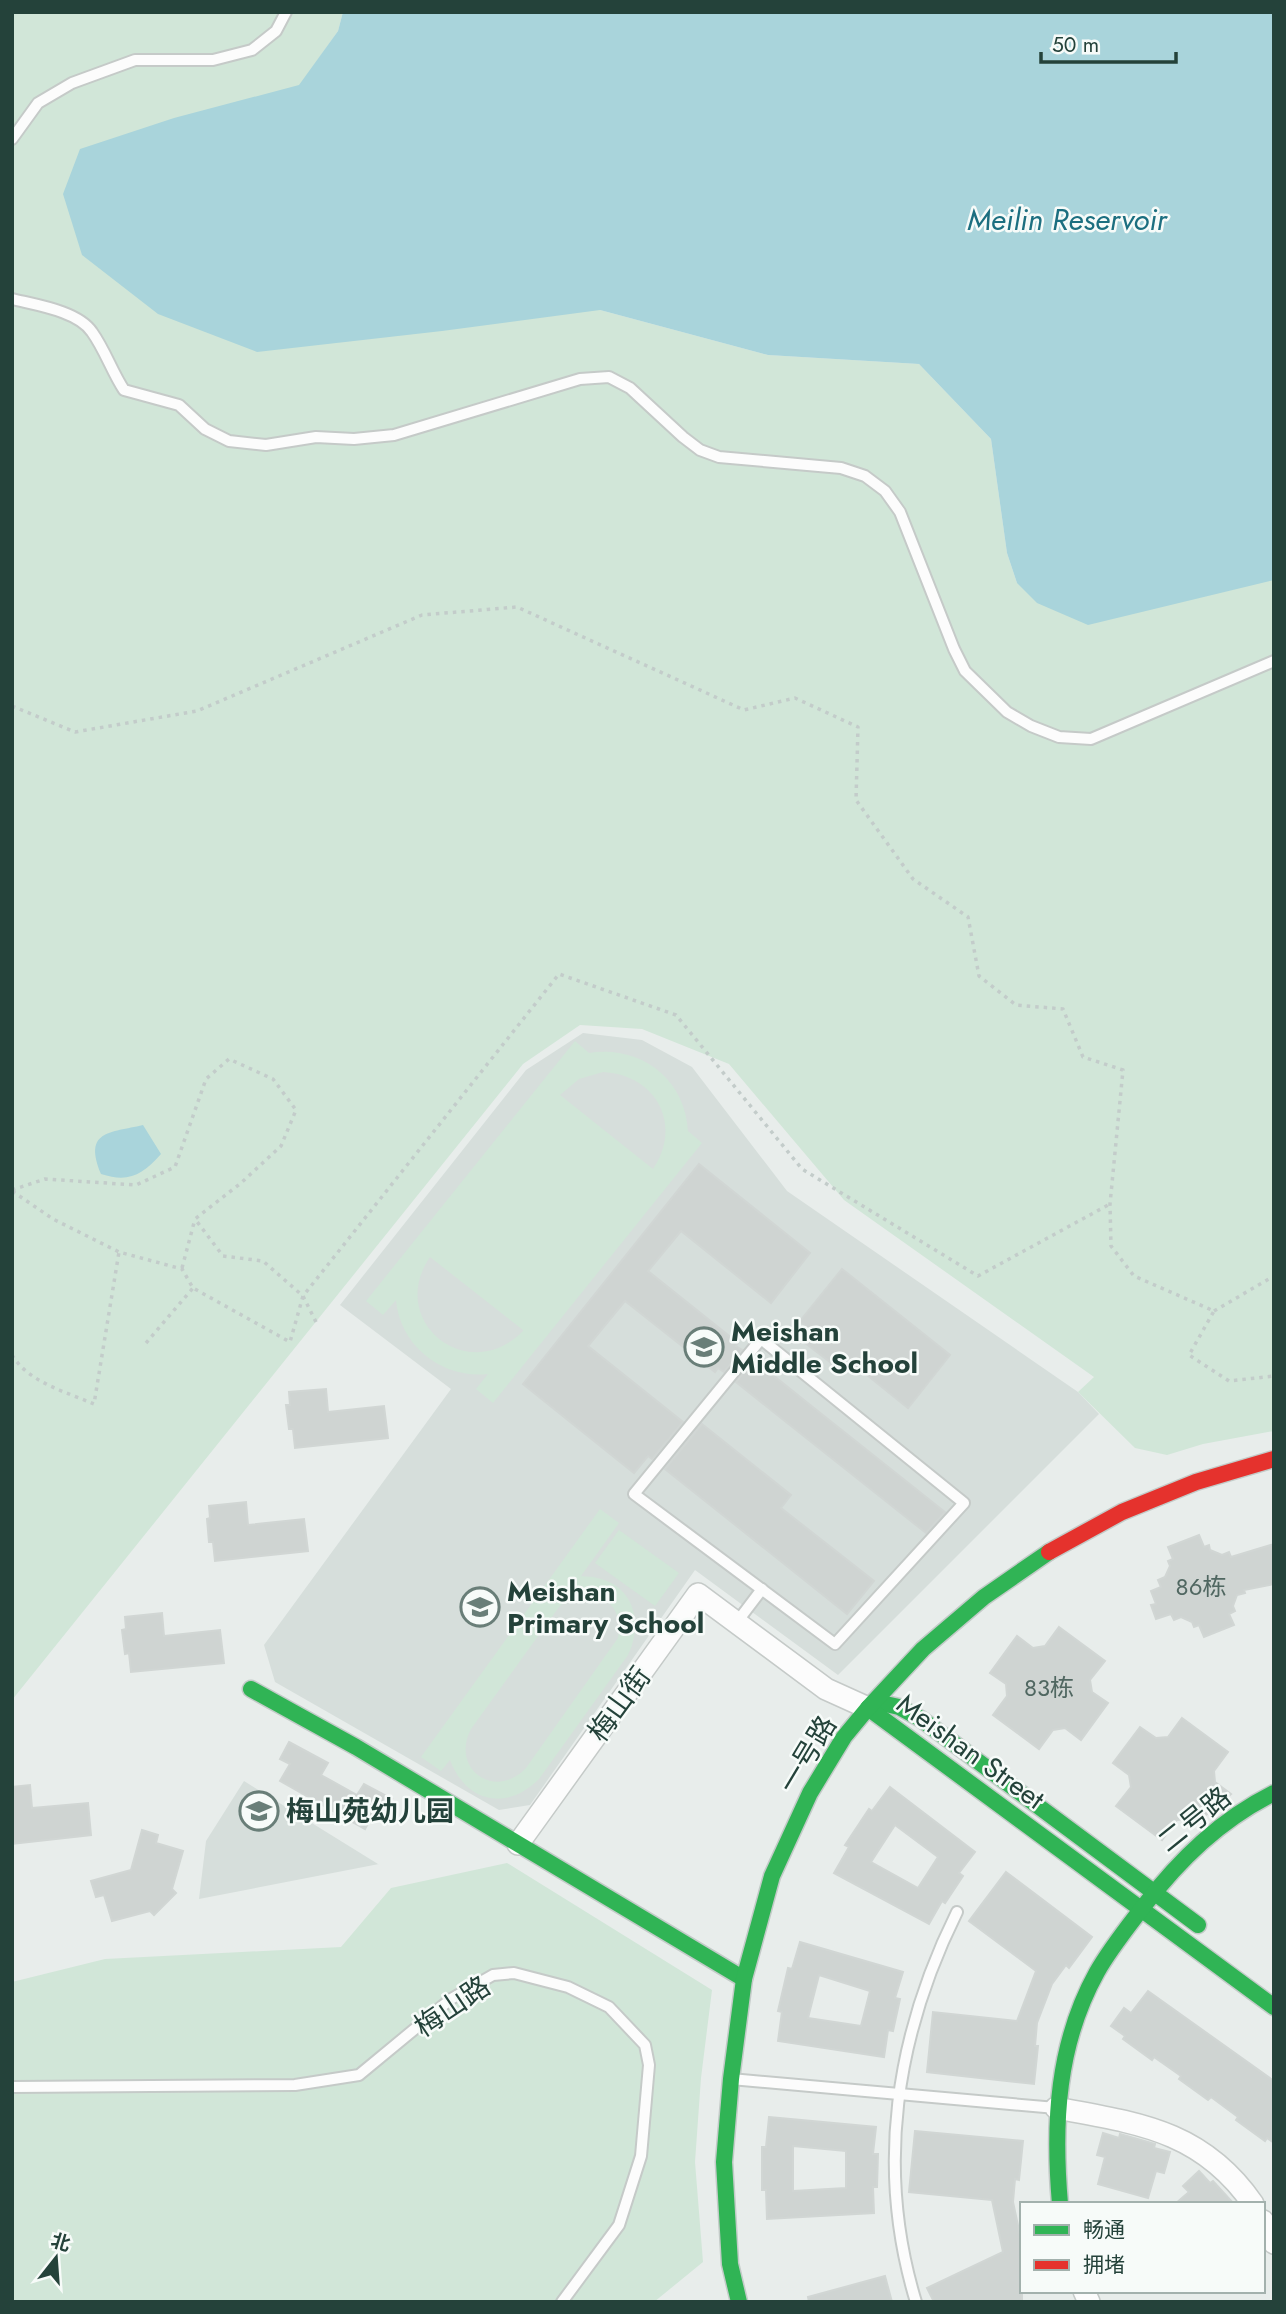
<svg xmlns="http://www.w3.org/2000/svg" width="1286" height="2314" viewBox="0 0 1286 2314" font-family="Jost,'Noto Sans SC',sans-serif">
	<rect width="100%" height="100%" fill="#e8edeb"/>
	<!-- built -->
	<g fill="#d6dedb">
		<path d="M583 1033 642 1040 692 1067 787 1191 1078 1392 1099 1414 838 1675 695 1570 530 1805 499 1810 275 1682 264 1645 451 1389 340 1305 526 1070Z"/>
		<path d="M244 1781 378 1864H379L199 1899 206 1841Z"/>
	</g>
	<!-- green -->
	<g fill="#d1e6d8" fill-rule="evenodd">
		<path d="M12 12H343L338 31 300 85 600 310 768 355 919 364 991 439 1007 553 1017 583 1274 579V1431L1203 1444 1167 1455 1135 1448 1078 1392 1094 1377 844 1200 729 1064 642 1029 580 1025 523 1064 12 1700Z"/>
		<path d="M575 1041 589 1053C640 1045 685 1078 688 1131L702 1143 493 1403 476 1389 488 1374C442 1379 400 1346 396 1300L383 1315 366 1301ZM603 1072C656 1075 683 1124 653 1169L560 1095 579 1079ZM430 1257 523 1330V1331C468 1387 386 1321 430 1257Z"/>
		<path d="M600 1509 619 1523 581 1576C586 1577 592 1576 597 1578 635 1586 643 1624 628 1655L539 1779C506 1812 466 1802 450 1760L441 1771 421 1757ZM583 1593C609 1594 623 1612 618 1638L526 1768C495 1801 450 1769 471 1729L559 1607 566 1600Z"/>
		<path d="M619 1530 679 1573 655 1606 595 1563Z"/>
		<path d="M507 1863 712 1990 701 2078 695 2162 703 2262 654 2302H12V1982L105 1959 341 1947 391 1888Z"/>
	</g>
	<!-- water -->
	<g fill="#a9d4db">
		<path d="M343 12H1274V580L1088 625 1037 603 1017 583 1007 553 991 439 919 364 768 355 600 310 442 331 257 352 158 314 82 255 63 194 80 149 174 118 299 85 338 31Z"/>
		<path d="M143 1125 161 1154C142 1175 129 1183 101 1174 83 1130 110 1133 143 1125Z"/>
	</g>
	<!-- building -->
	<g fill="#cfd4d2" stroke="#d1d6d4" stroke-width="2" fill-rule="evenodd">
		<path d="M699 1164 810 1253 771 1303 681 1231 648 1271 738 1343 736 1346 742 1350 724 1372 718 1368 715 1372 625 1301 588 1346 683 1422 652 1459 648 1456 634 1473 523 1384Z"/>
		<path d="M842 1269 950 1355 908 1408 846 1358 838 1368 804 1342 813 1332 800 1321Z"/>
		<path d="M754 1360 809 1404 945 1512 926 1533 781 1418 736 1382Z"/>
		<path d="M326 1389 328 1412 384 1406 388 1438 295 1448 293 1429H289L286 1405H290L289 1392Z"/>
		<path d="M702 1424 791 1495 781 1508 874 1581 847 1614 665 1469Z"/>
		<path d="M246 1502 248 1525 304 1519 308 1551 215 1561 213 1542H209L207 1519 210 1518 209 1506Z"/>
		<path d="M1199 1535 1204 1547 1209 1545 1210 1550 1222 1555 1229 1552 1231 1557 1274 1544V1584L1244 1590 1245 1593 1237 1595 1233 1606 1235 1611 1229 1614 1234 1625 1204 1637 1199 1625 1194 1627 1192 1622 1181 1617 1174 1620 1171 1614 1156 1619 1151 1605 1156 1604 1151 1591 1161 1587 1158 1580 1165 1577 1170 1566 1168 1561 1173 1559 1168 1547Z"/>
		<path d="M162 1613 164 1636 220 1630 224 1663 131 1672 129 1653 125 1654 122 1630 126 1629 125 1617Z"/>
		<path d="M1059 1627 1105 1661 1090 1680 1092 1692 1108 1703 1081 1740 1065 1728 1053 1730 1039 1749 993 1715 1007 1696 1006 1684 990 1673 1017 1636 1033 1648 1045 1646Z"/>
		<path d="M1182 1718 1228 1752 1214 1771 1215 1782 1231 1794 1195 1824 1188 1819 1177 1820 1162 1840 1116 1806 1131 1787 1129 1775 1113 1763 1140 1727 1156 1738 1168 1737Z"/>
		<path d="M289 1742 328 1763 321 1775 357 1795 364 1784 392 1799 382 1817 374 1812 365 1829 280 1781 290 1764 280 1759Z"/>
		<path d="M30 1785 32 1808 88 1803 91 1835 12 1844V1787Z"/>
		<path d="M890 1787 975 1852 959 1873 963 1876 945 1903 942 1901 929 1924 834 1873 849 1847 845 1845 869 1809 872 1811ZM895 1825 938 1857 918 1888 871 1862Z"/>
		<path d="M142 1830 158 1835 156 1843 183 1851 172 1889 176 1893 154 1915 150 1911 112 1921 104 1895 96 1897 91 1881 131 1870Z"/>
		<path d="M1006 1872 1092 1937 1069 1968 1066 1965 1052 1984 1037 2023 1035 2046H1038L1034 2084 927 2072 933 2012 1017 2021 1036 1971 969 1921Z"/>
		<path d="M800 1942 903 1972 895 1998 900 1999 893 2031 888 2030 884 2057 778 2041 782 2012 778 2011 788 1968 792 1969ZM819 1975 870 1991 861 2026 808 2018Z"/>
		<path d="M1148 1991 1274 2081V2143L1267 2138 1265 2141 1236 2120 1238 2117 1211 2097 1208 2100 1179 2079 1181 2076 1154 2057 1152 2060 1123 2039 1125 2036 1111 2026 1124 2008 1131 2013Z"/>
		<path d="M769 2117 876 2127 873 2154H878L877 2187H873L874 2213 767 2219 766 2190H762V2147H766ZM793 2146 846 2151V2188L793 2191Z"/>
		<path d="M915 2131 1023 2141 1019 2180 1015 2179 1013 2202 1022 2244V2302H934L927 2288 1003 2252 992 2200 909 2192Z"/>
		<path d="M1103 2133 1119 2138 1120 2134 1155 2144 1154 2148 1170 2152 1164 2173 1156 2171 1148 2198 1098 2184 1105 2157 1097 2155Z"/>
		<path d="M1199 2171 1210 2183 1213 2181 1234 2204H1175L1189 2192 1183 2186Z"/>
		<path d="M885 2276 892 2302H809L808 2297Z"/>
	</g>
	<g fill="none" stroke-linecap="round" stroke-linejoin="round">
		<!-- lane casing -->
		<g stroke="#c5cac8" stroke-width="14">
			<g id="lane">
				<path d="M12 139 38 103 72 83 135 60H213L252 50 276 31 286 12"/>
				<path d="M12 299C36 305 78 311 92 332 105 350 112 372 124 390L179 405 205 429 229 441 266 445 316 437 354 439 394 435 580 379 609 377 630 388 683 437 700 450 719 457 841 468 865 476 885 491 900 512 954 649 965 671 1007 712 1031 726 1059 737 1091 739 1274 661"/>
				<path d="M761 1339 964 1503 835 1644 634 1494Z"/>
				<path d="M737 1622 762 1589"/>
				<path d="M731 2079 1056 2108"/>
				<path d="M12 2087 295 2085 359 2075 451 1999 493 1975 514 1973 568 1987 609 2007 645 2045 649 2065 641 2156 619 2225 562 2302"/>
				<path d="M916 2302C875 2168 896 2035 957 1912"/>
			</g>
		</g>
		<!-- street casing -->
		<g stroke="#c5cac8" stroke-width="24">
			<g id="street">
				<path d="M518 1844 698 1594 826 1689 868 1708"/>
				<path d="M1056 2108C1137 2123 1202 2130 1253 2204"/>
				<path d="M1263 2221 1274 2243"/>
				<path d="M1084 2291 1089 2302"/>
			</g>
		</g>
		<!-- fast casing -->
		<g stroke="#c3cbc8" stroke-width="19">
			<g id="fast">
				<path d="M251 1689 356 1747 744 1979"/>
				<path d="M881 1703 899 1707 921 1719 1198 1925"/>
				<path d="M868 1708 1274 2007"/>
				<path d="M1060 2204C1053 2123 1057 2044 1097 1972 1110 1949 1127 1928 1143 1907 1180 1859 1220 1820 1274 1793"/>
				<path d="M739 2302 730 2264 724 2162 731 2079 744 1979 772 1876 810 1793 844 1737 868 1708 923 1649 984 1597 1049 1552"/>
			</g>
		</g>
		<!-- jam casing -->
		<g stroke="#c3cbc8" stroke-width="19">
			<path id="jam" d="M1049 1552 1122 1512 1196 1482 1274 1459"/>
		</g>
		<!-- path -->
		<g stroke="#c3ccca" stroke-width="3.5" stroke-dasharray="3.5 5" stroke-linecap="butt">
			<path d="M12 706 75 732 197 711 422 615 517 607 744 710 795 698 858 727 856 800 913 879 968 917 979 976 1016 1005 1063 1009 1083 1057 1123 1070 1110 1204 1111 1246 1134 1276 1214 1311 1189 1355 1229 1381 1274 1376"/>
			<path d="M12 1190 45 1179 136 1185 175 1167 206 1079 229 1059 273 1079 296 1110 281 1146 241 1183 195 1219 223 1256 263 1261 303 1296 290 1342 193 1288 182 1269 119 1252 53 1219 12 1191"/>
			<path d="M182 1268 195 1219"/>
			<path d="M1214 1311 1274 1276"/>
			<path d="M316 1322 303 1296 559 974 676 1015 802 1169 978 1276 1110 1204"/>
			<path d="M146 1343 193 1288"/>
			<path d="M12 1355C28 1382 66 1392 94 1404L119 1252"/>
		</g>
		<!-- lane -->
		<use href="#lane" stroke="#fcfcfc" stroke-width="10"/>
		<!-- street -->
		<use href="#street" stroke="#fcfcfc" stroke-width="21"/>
		<!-- fast -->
		<use href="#fast" stroke="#30b455" stroke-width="16"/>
		<!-- jam -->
		<use href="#jam" stroke="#e5322d" stroke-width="16"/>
	</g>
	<!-- icons -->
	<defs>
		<g id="school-ring" transform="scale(2.0125)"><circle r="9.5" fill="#f7fbf9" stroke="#697e78" stroke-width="1.5"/><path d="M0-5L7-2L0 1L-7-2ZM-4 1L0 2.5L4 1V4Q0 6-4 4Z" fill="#697e78"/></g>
	</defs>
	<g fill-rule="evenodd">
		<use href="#school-ring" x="704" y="1347"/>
		<use href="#school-ring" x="480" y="1607"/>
		<use href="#school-ring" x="259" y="1811"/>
	</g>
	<g text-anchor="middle" stroke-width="5" stroke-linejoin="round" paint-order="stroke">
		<!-- number labels -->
		<g font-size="24" fill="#506761">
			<text x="1201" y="1595">86栋</text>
			<text x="1049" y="1696">83栋</text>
		</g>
		<!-- poi labels -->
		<g font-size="28" font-weight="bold" fill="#24423a" stroke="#f7fbf9" text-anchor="start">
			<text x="731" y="1341">Meishan<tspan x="731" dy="32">Middle School</tspan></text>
			<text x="507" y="1601">Meishan<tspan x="507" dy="32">Primary School</tspan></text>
			<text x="286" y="1821">梅山苑幼儿园</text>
		</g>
		<!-- street labels -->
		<g font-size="28" fill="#24423a" stroke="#f7fbf9">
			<text transform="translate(619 1704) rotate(-54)" y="10">梅山街</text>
			<text transform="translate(971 1751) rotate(36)" y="10">Meishan Street</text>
			<text transform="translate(807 1754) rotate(-59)" y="10">一号路</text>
			<text transform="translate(1194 1819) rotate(-39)" y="10">二号路</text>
			<text transform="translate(452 2006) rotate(-34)" y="10">梅山路</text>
		</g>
		<!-- water labels -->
		<g font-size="30" font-style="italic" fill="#1c6f80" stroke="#f7fbf9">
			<text x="1067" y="230">Meilin Reservoir</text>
		</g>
	</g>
	<!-- border -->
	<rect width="1286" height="2314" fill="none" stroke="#24423a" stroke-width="28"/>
	<!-- legend -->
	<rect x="1020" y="2202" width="245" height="91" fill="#f7fbf9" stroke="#a3b1ad" stroke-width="2"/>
	<rect x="1034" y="2225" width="35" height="10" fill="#30b455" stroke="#a3b1ad" stroke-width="2"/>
	<text x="1083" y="2237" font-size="21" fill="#24423a">畅通</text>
	<rect x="1034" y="2260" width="35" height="10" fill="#e5322d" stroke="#a3b1ad" stroke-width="2"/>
	<text x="1083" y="2272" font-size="21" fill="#24423a">拥堵</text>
	<!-- north arrow -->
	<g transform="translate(56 2258) rotate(17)" stroke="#f7fbf9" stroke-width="5" paint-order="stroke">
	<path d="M0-5L12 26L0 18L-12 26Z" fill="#24423a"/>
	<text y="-10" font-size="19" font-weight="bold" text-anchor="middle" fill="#24423a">北</text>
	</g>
	<!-- scale -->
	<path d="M1041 52v10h135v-10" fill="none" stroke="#24423a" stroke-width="3.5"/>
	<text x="1052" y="52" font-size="21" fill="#24423a" stroke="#f7fbf9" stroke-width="5" paint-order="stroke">50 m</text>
</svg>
